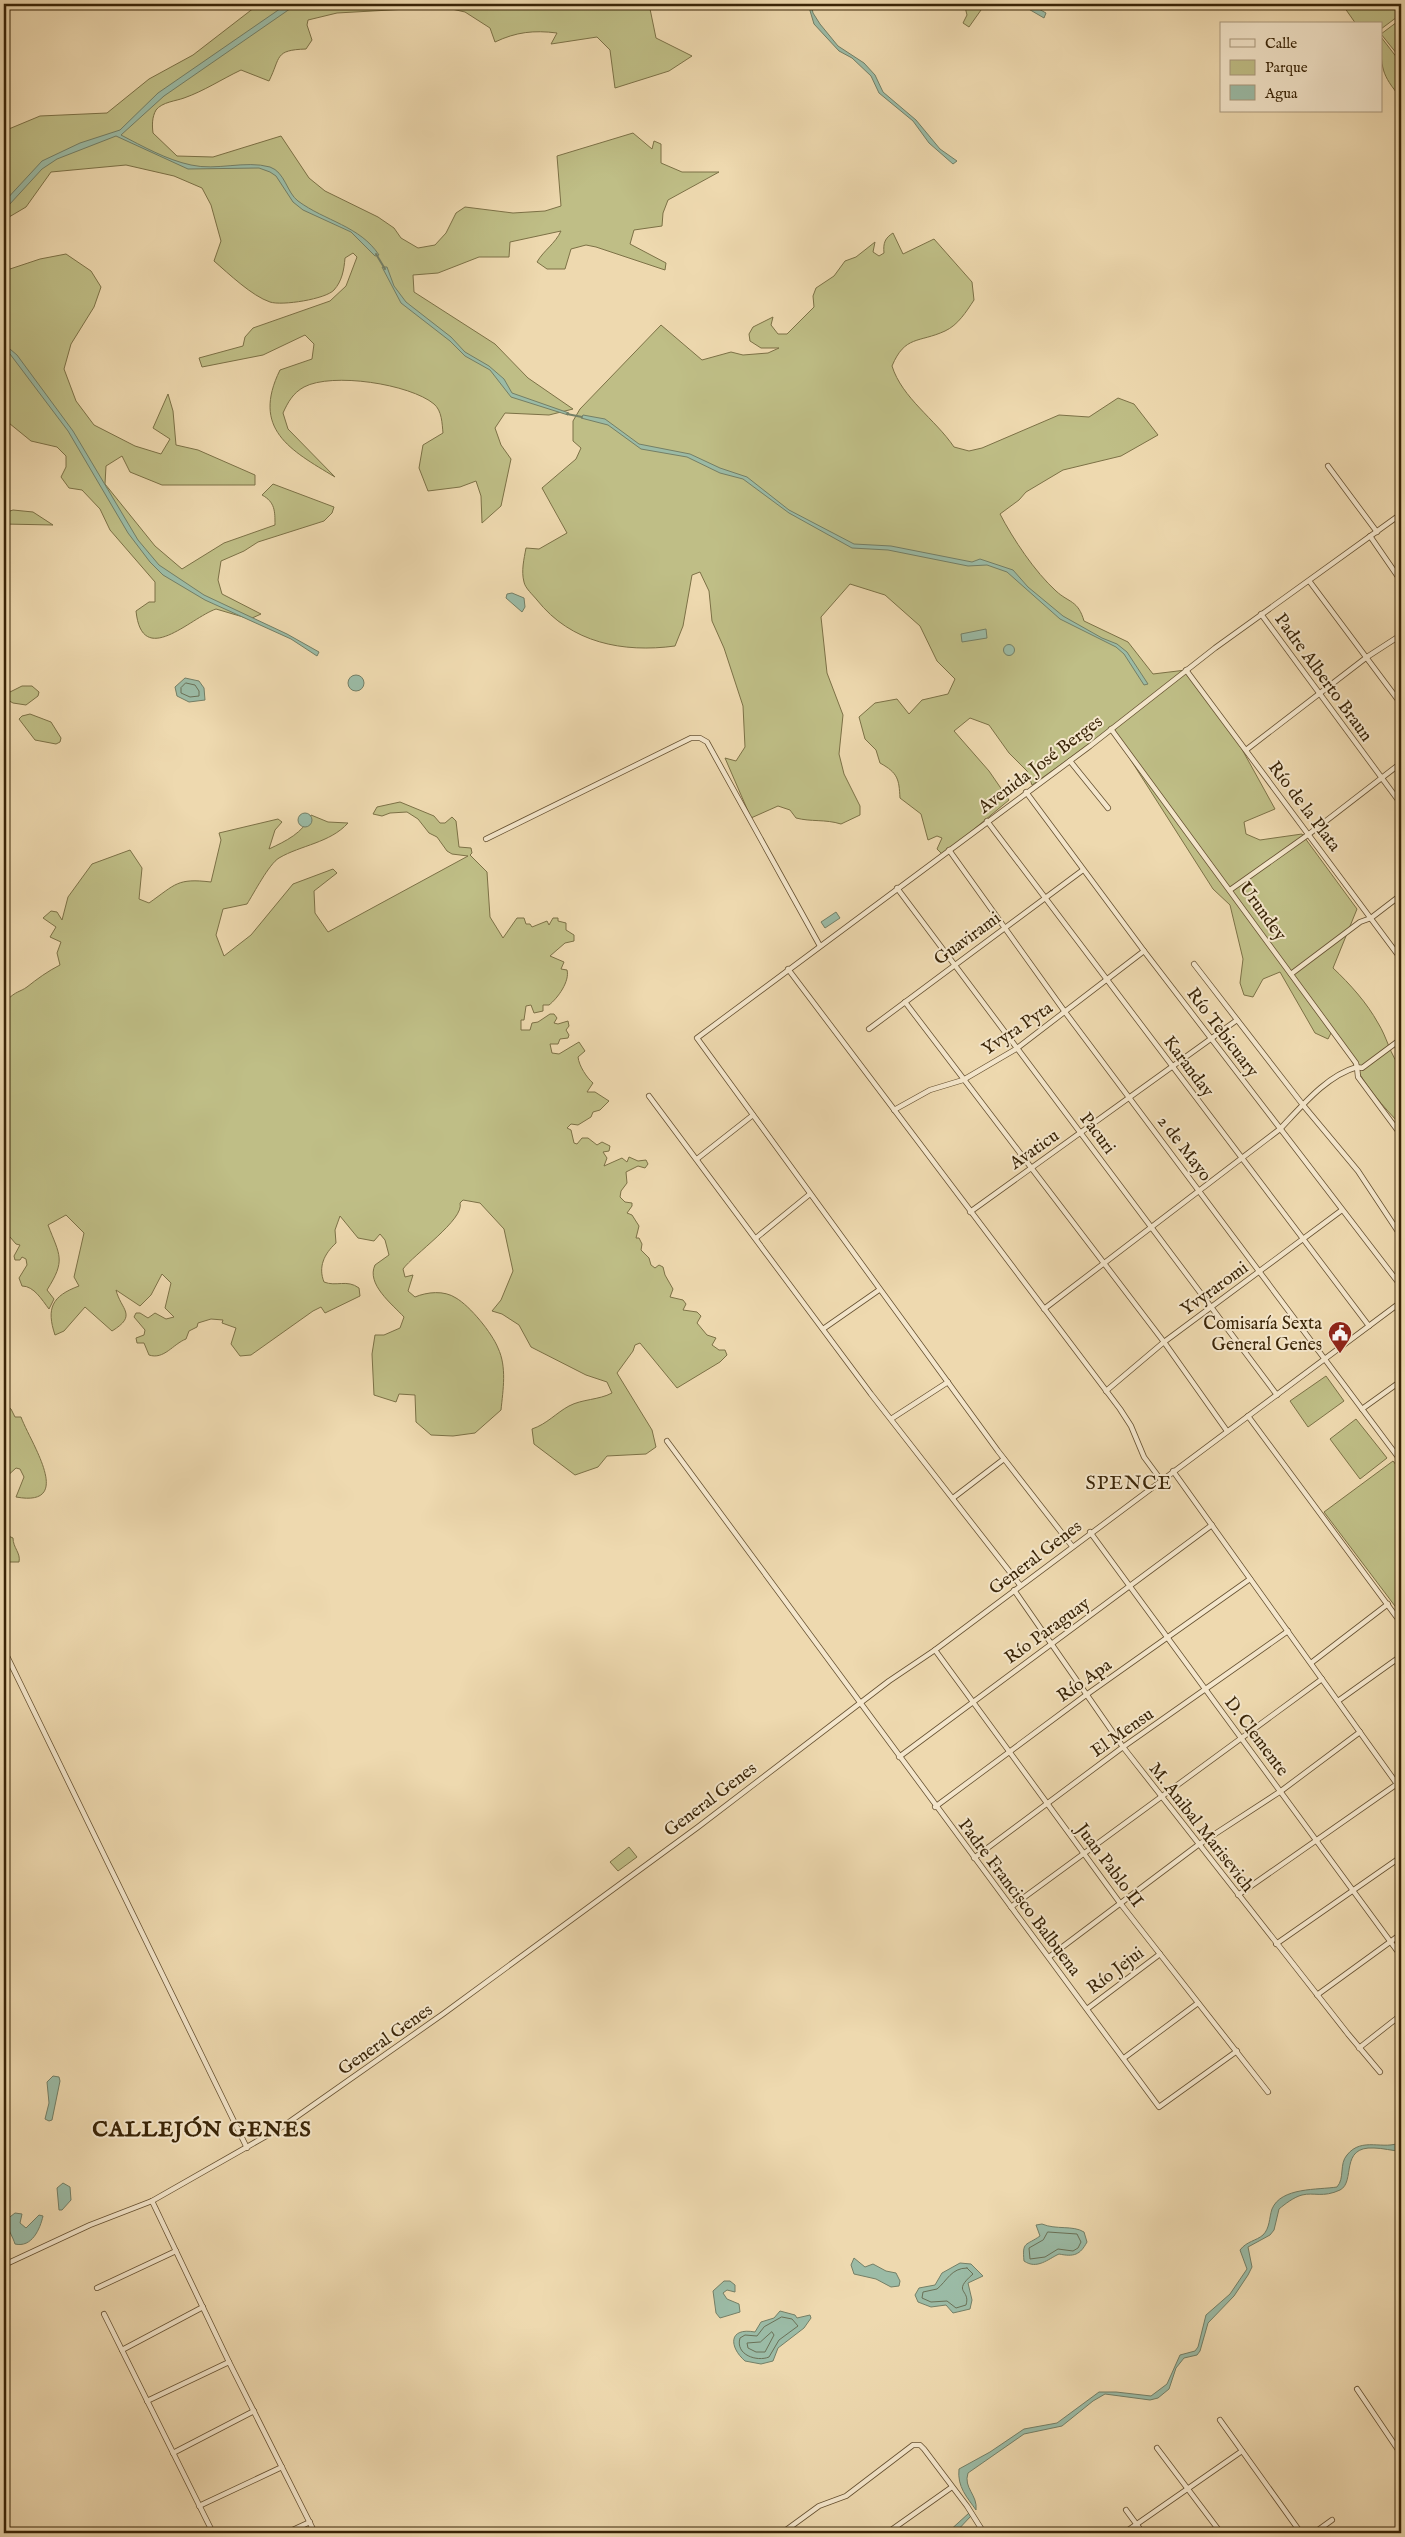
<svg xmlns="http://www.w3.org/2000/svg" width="1405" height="2537" viewBox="0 0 1405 2537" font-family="'IM FELL English',serif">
	<rect width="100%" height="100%" fill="#eed9af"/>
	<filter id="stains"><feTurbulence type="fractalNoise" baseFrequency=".004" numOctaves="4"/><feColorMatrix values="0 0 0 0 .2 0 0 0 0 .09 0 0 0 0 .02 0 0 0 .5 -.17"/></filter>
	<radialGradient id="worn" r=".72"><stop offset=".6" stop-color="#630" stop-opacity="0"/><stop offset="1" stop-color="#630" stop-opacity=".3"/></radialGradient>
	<!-- green -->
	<g fill="#bfbe86" stroke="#7c7146">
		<path d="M259 4H649L656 38 692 56 669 71 615 88 610 50 597 37 551 44 557 33C534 30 516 32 495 42L490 28 465 12 443 7 337 13 308 20 307 25 312 40 306 49C274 50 281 57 269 81L241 70C222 79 204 91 184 98 176 101 162 102 156 110 152 117 152 125 153 133L177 156 213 157 281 136 309 178 325 191 378 217 394 228 401 238 418 248 435 245 446 233 456 213 465 207 513 213 545 211 561 206 557 156 633 133 652 149 654 141 661 144V163L682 172H719L668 200 663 213 662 226 634 230 630 244 666 263 665 270 596 247 586 245 571 249 565 269H547L537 262C544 250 555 244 561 231L510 242 509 257H479L438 273 413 275 414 292 495 344 528 378 573 409 549 415 505 413 495 428 501 445 511 459 501 506 482 523 481 496 476 481 460 487 428 491 419 468 423 445 443 433C442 423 442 411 434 404 410 384 332 372 304 387 293 393 288 402 283 413L288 429 335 477C290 450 251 429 280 370L312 359 314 344 305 335 263 355 202 367 199 358 243 346 245 337 253 328 330 301 346 286 357 257 353 253 345 258C344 270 342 281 334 290 326 299 282 306 270 302 252 296 229 274 214 261L221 241 211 205 202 188 174 176 126 165 51 172 26 207 4 220V194L7 192 4 175V131L40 116 107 113 149 79 193 55Z"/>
		<path d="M970 4H979L981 10 969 27 963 23 967 15 965 7Z"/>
		<path d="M1342 4H1401V14L1381 29V24H1356Z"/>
		<path d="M1401 19V59L1381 34Z"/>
		<path d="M1381 37 1401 63V98C1381 74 1381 68 1381 37Z"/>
		<path d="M893 233 903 254 934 239 972 282 974 300C966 312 958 325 945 331 919 343 905 335 892 366 902 398 935 419 954 447L969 451 982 448 1059 415 1089 417 1118 398 1134 404 1158 435 1121 456 1063 470 1026 492 1019 500 1000 514C1013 539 1035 572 1056 591 1069 603 1078 600 1084 621L1128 642 1153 674 1186 670 1233 733 1275 809 1244 822 1246 834 1260 840 1302 834 1357 909 1333 968C1350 984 1367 1003 1378 1023 1387 1037 1390 1055 1401 1068V1125C1383 1107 1366 1086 1353 1063 1346 1051 1343 1041 1332 1031L1328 1039 1315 1033 1280 972 1263 979 1253 997 1244 995 1240 983 1243 959 1230 905 1213 889 1111 729 1032 785 1027 771 1009 753 989 725 970 718 954 731 989 771 1009 800 943 855 937 849 942 838 937 836 928 840 921 814 900 798C899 779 898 773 880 763L876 750 865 739 859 717 875 703 897 699 909 714 922 700 948 694 955 679 937 661 920 626 885 595 850 584 821 617 827 673 843 715 839 754 844 774 860 806V815L841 824C825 819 811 822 796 818L790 810 778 806 751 818 725 758 736 761 745 747 743 706 724 648 712 621 709 591 700 572 692 575 683 626 675 646C623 653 571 643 537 600 533 595 525 588 524 582 521 571 524 559 526 548L539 549 567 533 542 488 576 459 581 448 573 441V421L580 409 661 325 702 360 731 352 743 355 768 353 779 348H761L750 341 749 334 753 327 773 317 771 325 778 334H787L814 307 813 296 816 288 834 276 845 261 856 257 875 242 873 252 879 256 884 253C883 243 885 238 893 233Z"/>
		<path d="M66 254 91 271 101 287 94 307 71 344 64 369 76 401 94 425 135 446 161 454 170 439 153 428 168 394 173 411 176 445 198 450 255 475V485H162L130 472 122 456 106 466 105 484 155 546 182 569 224 543 275 525C275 511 275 502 262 495L273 484 334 507 332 513 324 521 258 542 244 551 221 561 218 580 222 594 261 614 250 619 216 609C190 618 142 669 136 611L149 602H155V582L110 530 100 509 82 490 69 488 61 477 66 467V456L57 447 31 441 4 419V271L40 259Z"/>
		<path d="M13 510 33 512 53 525 4 524V513Z"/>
		<path d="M22 686H32L39 692 38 696 26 705 13 703 6 699V694Z"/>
		<path d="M30 714 51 722 61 738 60 742 56 744 35 740 19 719 22 716Z"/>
		<path d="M400 802 434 816 440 823H445L452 817 456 821 459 847 471 848 472 853 470 855 487 872 490 917 503 938 517 918H524L526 924H530L532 927 547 921 549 925 553 918H558V921L566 923V930L574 935V941L565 943 550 956 564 962 561 969 567 970C570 981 558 998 549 1005H543V1011L534 1013 531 1005 526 1006 524 1020H521V1030H530L532 1023 538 1022 550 1014H554L557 1018 554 1023 558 1024 568 1021 569 1026 566 1030 569 1035 568 1038 560 1039 558 1044H550L552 1053 559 1054 579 1042 585 1051 578 1057C579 1066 587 1078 593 1083L587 1092H595L609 1101 600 1110 593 1112 591 1117 578 1125 571 1124 567 1128 571 1130 574 1143 577 1144 582 1138H588L597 1145 602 1142 610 1146 609 1151 603 1152 607 1158 604 1166 622 1158 627 1162 629 1157 638 1161 646 1160 648 1164 645 1168 638 1166 626 1172 627 1183 621 1191 620 1197 625 1202 632 1203V1206L627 1213 632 1215 639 1226 636 1238H639L642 1244 641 1250 649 1258 651 1265 655 1268 659 1265 663 1267 665 1275 673 1289 670 1297 683 1300 686 1304 683 1310 697 1312 701 1316 697 1323 707 1335 716 1338 712 1345 719 1350H725L727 1355 720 1362 677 1388 640 1343 635 1345 633 1351 617 1373 652 1430 656 1447 646 1454 607 1456 598 1467 575 1475 534 1444 532 1429C547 1424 556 1413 569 1406 582 1399 599 1400 612 1393L607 1382 586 1375 531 1347 519 1325 502 1314 492 1311 501 1300 513 1271 504 1229 480 1203 463 1200 460 1203C465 1219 413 1255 403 1269L405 1277 413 1275 408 1291 415 1297C427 1292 444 1290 456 1298 470 1306 492 1333 498 1348 507 1367 503 1390 501 1410L475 1433 453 1436 431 1435 416 1422 415 1395 399 1394 396 1402 374 1395 372 1354 375 1335H384L400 1328 404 1317C392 1304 366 1284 375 1265L389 1255 385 1240 380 1234 374 1241 358 1238 340 1216 335 1230 336 1243C324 1254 318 1267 324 1282 336 1287 347 1279 359 1288L360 1296 325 1313 321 1307 313 1311 251 1355 240 1356 231 1344 236 1328 222 1323 223 1320 211 1319 198 1323 197 1327 189 1331 186 1339C173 1344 164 1360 149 1355L144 1343H137L136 1338 144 1335 145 1330 134 1317 136 1313H140L148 1318 155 1313 166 1319 174 1317 165 1308 171 1283 162 1274 151 1295 140 1306 116 1290C121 1310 138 1315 112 1331L85 1307 64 1331 55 1335C46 1308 52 1296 79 1286L74 1277 84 1233 66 1215 48 1225C60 1256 66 1260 47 1290L54 1299 49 1309C42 1300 34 1286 22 1286L19 1278 27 1265 26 1259 22 1257 20 1260H15L14 1256 20 1245 16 1244 10 1237 7 1238 4 1248V1000H7C16 991 20 992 27 987 37 979 48 971 60 965L57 953 61 942 50 937 56 927 43 918 51 911 57 912 62 920 68 897 92 864 130 850 142 868 139 899 149 903C176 884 177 878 211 882L221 840 219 833 278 819 282 822 275 830 269 849C286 841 303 833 311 815L328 822 348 823C330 843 301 845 279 858 269 864 254 893 247 904L223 909 216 935 224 956 251 935 293 884 333 869 337 873 314 891 315 913 328 932 468 856 452 854 447 851 437 837 429 833 418 819 407 812 390 813 382 816 373 814 377 807Z"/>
		<path d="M1326 1376 1344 1401 1308 1427 1290 1401Z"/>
		<path d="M4 1404 11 1409 15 1417H21C30 1442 76 1508 16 1497L24 1477 20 1469 16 1468 4 1479Z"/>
		<path d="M1356 1419 1387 1458 1360 1479 1330 1439Z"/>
		<path d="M1393 1461 1401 1471V1614L1324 1512Z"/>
		<path d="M4 1534 13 1538C13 1548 21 1553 19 1562H4Z"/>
		<path d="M629 1847 637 1857 618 1871 610 1862Z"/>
	</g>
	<!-- water -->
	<g fill="#9bbba6" stroke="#747f66">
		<path d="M287 4H297L164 96 121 135C142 146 167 160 191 165 217 171 245 160 270 167 285 172 287 193 298 201 325 221 360 226 379 255L375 256 351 232 303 210 293 202 276 176 270 172 259 168 188 169 116 136 57 159 42 169 9 205 4 208V202L42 161 80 143 120 130 158 93Z"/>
		<path d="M808 4H811L813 13 820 24 838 46 864 63 875 75 883 92 916 120 940 149 957 161 953 164 929 143 913 121 879 93 871 76 852 58 839 51 826 37 814 24Z"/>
		<path d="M1020 4H1030L1046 13 1044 18Z"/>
		<path d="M382 267H387L394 286 406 302 451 337 465 352 489 366 504 379 512 393 569 413 568 415 511 397 490 370 465 356 450 341 401 303Z"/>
		<path d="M4 344 17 355 73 431 138 540 159 565 204 595 287 634 319 652 317 656 291 639 205 600 163 575 150 562 128 533 68 431 10 354 4 350Z"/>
		<path d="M583 415 605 419 639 444 690 454 720 468 747 477 789 510 854 544 891 546 972 562 980 559 1013 570 1028 587 1063 616 1102 638 1117 644 1127 652 1148 684 1144 685 1124 654 1116 647 1060 619 1007 572 987 565 968 566 888 550 852 548 789 513 743 479 720 473 687 457 641 449 608 425 581 418Z"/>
		<path d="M512 593 524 598 525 607 522 612 506 598 507 594Z"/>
		<path d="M986 629 987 638 962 642 961 634Z"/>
		<circle cx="1009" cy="650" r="5.5"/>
		<circle cx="356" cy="683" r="8"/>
		<path d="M185 678 199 681 204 688 205 700 189 702 177 696 175 687Z"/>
		<circle cx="305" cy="820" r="7"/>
		<path d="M836 912 840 918 825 928 821 922Z"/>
		<path d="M53 2076 59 2077 60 2081 52 2120 49 2121 45 2119 49 2103 47 2082Z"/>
		<path d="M1401 2142V2151C1392 2151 1383 2148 1374 2148 1339 2146 1356 2182 1340 2190 1323 2198 1314 2192 1302 2195 1294 2197 1285 2204 1279 2209L1274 2230 1270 2235 1248 2247 1252 2267 1248 2275 1234 2296 1208 2323 1200 2351 1197 2355 1184 2358 1176 2368 1169 2389 1158 2398 1150 2400 1105 2394 1093 2401 1062 2426 1024 2434 968 2473C963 2488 978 2495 976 2510 967 2497 957 2487 959 2469L990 2452 1024 2429 1057 2423 1099 2392H1116L1151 2396 1167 2384 1180 2355 1195 2351 1198 2347 1206 2315 1230 2294 1247 2269 1240 2250C1247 2241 1256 2241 1263 2235 1270 2228 1269 2218 1272 2209 1281 2187 1318 2190 1337 2187 1345 2178 1339 2164 1347 2155 1362 2136 1384 2151 1401 2142Z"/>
		<path d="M63 2183 70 2187 71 2200 62 2210H59L57 2188Z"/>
		<path d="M15 2213 22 2214 20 2223 26 2228 39 2215 43 2216C40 2229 32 2248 15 2244 13 2237 6 2226 6 2220Z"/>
		<path d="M1042 2224C1056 2230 1073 2225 1084 2232L1087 2242C1080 2255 1074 2257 1059 2254 1048 2259 1037 2270 1024 2261 1022 2241 1026 2246 1040 2236L1036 2225Z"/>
		<path d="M854 2258 865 2267 873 2264 886 2271 896 2273 900 2281 899 2286 891 2287 876 2279 854 2274 851 2265Z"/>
		<path d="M960 2263 971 2264 983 2276 968 2283 972 2300 970 2309 953 2313 946 2305 931 2307 918 2302 915 2295 919 2288 935 2285 942 2273Z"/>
		<path d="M724 2281H730L735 2285V2292L727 2290 723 2293 727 2299 739 2304 740 2312 720 2318 716 2313 713 2291Z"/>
		<path d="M780 2311 795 2315 797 2318 810 2315 811 2318 804 2328 778 2348 773 2361 761 2364 745 2361C729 2347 728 2327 755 2332L761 2322 774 2318Z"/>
		<path d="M969 2513 971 2516 955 2533H947Z"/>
	</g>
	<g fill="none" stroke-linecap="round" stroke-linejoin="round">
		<!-- shore -->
		<g stroke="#6a7056" stroke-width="1">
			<path d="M186 683 195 685 199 691V696L190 697 181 693V688Z"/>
			<path d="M1048 2232 1077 2234 1081 2242 1078 2248 1073 2251 1058 2249 1045 2257 1030 2259 1029 2248 1043 2240Z"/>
			<path d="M967 2268 973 2274C951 2293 971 2289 966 2305L956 2308 947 2301 931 2302 922 2298 923 2292 937 2289C947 2281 951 2268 967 2268Z"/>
			<path d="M782 2317 792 2319 798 2326 779 2340 769 2357C757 2362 735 2355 740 2338L745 2335 757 2336 764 2327Z"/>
			<path d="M772 2332 774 2335 765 2352H756L748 2348 747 2343 760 2342Z"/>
		</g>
		<!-- stream -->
		<g stroke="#747f66" stroke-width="2">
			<path d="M376 254 385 269"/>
			<path d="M567 414 582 417"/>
		</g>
		<!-- minor casing -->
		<g stroke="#665131" stroke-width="6">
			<g id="minor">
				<path d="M1328 466 1377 532"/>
				<path d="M1370 536 1401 581"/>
				<path d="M1310 582 1401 704"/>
				<path d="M1261 614 1401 804"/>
				<path d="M1186 670 1401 959"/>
				<path d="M1111 729 1356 1063 1357 1067 1362 1068 1401 1039"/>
				<path d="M1246 750 1367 657 1401 635"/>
				<path d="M1070 761 1108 808"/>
				<path d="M1026 792 1144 951 1401 1286"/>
				<path d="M987 821 1369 1326"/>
				<path d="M486 839 691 738H700L707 742 820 946"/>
				<path d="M949 850 1065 1012 1401 1461"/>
				<path d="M897 888 1277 1395"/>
				<path d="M1230 890 1309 834 1401 763"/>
				<path d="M1194 964 1303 1105 1358 1171 1401 1236"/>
				<path d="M788 969 1120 1409 1131 1426 1144 1457 1161 1480"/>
				<path d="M1291 974 1360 922 1371 918 1401 895"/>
				<path d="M905 1002 1164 1342 1227 1431"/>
				<path d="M869 1029 1083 870"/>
				<path d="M649 1096 871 1394 1020 1585"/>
				<path d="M894 1110 930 1090 963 1080 1016 1049 1144 951"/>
				<path d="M697 1159 753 1115"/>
				<path d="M970 1212 1237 1020"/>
				<path d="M756 1238 810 1194"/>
				<path d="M1044 1309 1280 1129C1302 1106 1326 1076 1357 1067L1358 1077 1401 1135"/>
				<path d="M823 1329 879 1290"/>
				<path d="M1106 1391 1164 1342 1342 1210"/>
				<path d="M1362 1409 1401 1381"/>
				<path d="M1248 1416 1401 1623"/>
				<path d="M891 1419 948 1382"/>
				<path d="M667 1441 1159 2107 1237 2051"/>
				<path d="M1173 1471 1397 1784 1238 1895"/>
				<path d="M953 1498 1004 1459"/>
				<path d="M1090 1532 1401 1956"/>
				<path d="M1072 1546 998 1451 697 1038 1090 746 1215 648 1401 514"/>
				<path d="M1014 1590 1123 1747 1348 2034 1380 2072"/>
				<path d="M4 1650 247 2148"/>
				<path d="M935 1650 1120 1903 1268 2092"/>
				<path d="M1311 1663 1388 1604"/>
				<path d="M1338 1701 1401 1656"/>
				<path d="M899 1757 1212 1525"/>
				<path d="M935 1807 1086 1695 1250 1579"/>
				<path d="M974 1858 1123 1747 1288 1631"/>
				<path d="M1011 1907 1322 1679"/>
				<path d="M1276 1944 1401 1857"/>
				<path d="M1049 1957 1198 1845 1281 1791 1360 1732"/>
				<path d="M1317 1995 1401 1934"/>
				<path d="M1087 2009 1160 1954"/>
				<path d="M1359 2048 1401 2015"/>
				<path d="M1124 2058 1198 2003"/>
				<path d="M152 2201 229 2362 315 2533"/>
				<path d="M4 2265 90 2225 152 2201 282 2127 443 2014 698 1827 889 1681 935 1650 1401 1302"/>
				<path d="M97 2288 176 2251"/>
				<path d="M104 2314 213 2533"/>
				<path d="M122 2350 203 2307"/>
				<path d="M1357 2389 1401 2454"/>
				<path d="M147 2401 229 2362"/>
				<path d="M1220 2420 1301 2533"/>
				<path d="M1157 2448 1221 2533"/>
				<path d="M173 2453 254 2411"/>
				<path d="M199 2506 282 2467"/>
				<path d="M1126 2510 1143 2533"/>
				<path d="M286 2533 310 2522"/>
				<path d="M782 2533 819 2506 846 2496 913 2445H920L924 2449 967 2506 984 2533"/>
				<path d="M887 2533 952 2487"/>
				<path d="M1124 2533 1242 2451"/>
				<path d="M1314 2533 1332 2520"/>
			</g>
		</g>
		<!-- minor -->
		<use href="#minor" stroke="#f4e6cb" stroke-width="4.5"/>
	</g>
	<!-- icons -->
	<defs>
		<g id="civic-pin" transform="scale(1.25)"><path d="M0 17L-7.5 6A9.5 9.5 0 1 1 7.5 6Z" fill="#8f2418" stroke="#f4e6cb"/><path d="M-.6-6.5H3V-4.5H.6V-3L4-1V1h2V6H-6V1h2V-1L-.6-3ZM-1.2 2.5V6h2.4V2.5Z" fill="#fff"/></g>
	</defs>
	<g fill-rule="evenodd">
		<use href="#civic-pin" x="1340" y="1333"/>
	</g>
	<g text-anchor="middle" stroke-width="4" stroke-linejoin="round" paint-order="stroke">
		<!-- street labels -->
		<g font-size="18" fill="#392407" stroke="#f4e6cb">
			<text transform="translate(1324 677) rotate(54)" y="6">Padre Alberto Braun</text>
			<text transform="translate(1040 764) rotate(-37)" y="6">Avenida José Berges</text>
			<text transform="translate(1305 806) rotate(53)" y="6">Río de la Plata</text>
			<text transform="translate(1263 911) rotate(54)" y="6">Urundey</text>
			<text transform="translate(967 938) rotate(-36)" y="6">Guavirami</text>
			<text transform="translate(1017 1028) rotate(-34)" y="6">Yvyra Pyta</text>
			<text transform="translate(1223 1032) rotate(53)" y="6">Río Tebicuary</text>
			<text transform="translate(1189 1066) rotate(53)" y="6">Karanday</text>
			<text transform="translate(1098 1133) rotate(53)" y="6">Pacuri</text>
			<text transform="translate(1185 1148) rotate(53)" y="6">2 de Mayo</text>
			<text transform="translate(1034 1149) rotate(-35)" y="6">Avaticu</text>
			<text transform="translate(1214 1288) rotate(-36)" y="6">Yvyraromi</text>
			<text transform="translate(1035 1557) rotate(-37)" y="6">General Genes</text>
			<text transform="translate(1047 1630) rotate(-36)" y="6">Río Paraguay</text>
			<text transform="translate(1084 1680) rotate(-35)" y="6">Río Apa</text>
			<text transform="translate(1122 1732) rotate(-35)" y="6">El Mensu</text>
			<text transform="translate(1257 1736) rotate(53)" y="6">D. Clemente</text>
			<text transform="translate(710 1799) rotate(-37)" y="6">General Genes</text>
			<text transform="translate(1202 1827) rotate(52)" y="6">M. Anibal Marisevich</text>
			<text transform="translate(1110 1865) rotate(53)" y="6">Juan Pablo II</text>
			<text transform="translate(1020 1897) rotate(53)" y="6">Padre Francisco Balbuena</text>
			<text transform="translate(1115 1970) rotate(-37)" y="6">Río Jejui</text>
			<text transform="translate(385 2039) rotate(-35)" y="6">General Genes</text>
		</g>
		<!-- poi labels -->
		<g font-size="18" fill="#392407" stroke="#f4e6cb" text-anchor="end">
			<text x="1322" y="1329">Comisaría Sexta<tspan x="1322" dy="21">General Genes</tspan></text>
		</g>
		<!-- quarter labels -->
		<g font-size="20" letter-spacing="1" fill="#392407" stroke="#f4e6cb">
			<text x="1129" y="1489">SPENCE</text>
		</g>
		<!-- district labels -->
		<g font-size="22" font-weight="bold" letter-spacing="1" fill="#392407" stroke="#f4e6cb">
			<text x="202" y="2136">CALLEJÓN GENES</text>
		</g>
	</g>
	<!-- margin -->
	<rect width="1405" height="2537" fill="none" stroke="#eed9af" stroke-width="20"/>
	<rect x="5" y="5" width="1395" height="2527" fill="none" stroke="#392407" stroke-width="2.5"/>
	<rect x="10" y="10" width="1385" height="2517" fill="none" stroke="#392407"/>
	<!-- legend -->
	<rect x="1220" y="22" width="162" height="90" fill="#f4e6cb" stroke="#a9987d"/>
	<rect x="1230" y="39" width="25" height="8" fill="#f4e6cb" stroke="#a9987d"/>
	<text x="1265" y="48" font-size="15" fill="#392407">Calle</text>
	<rect x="1230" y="60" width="25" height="15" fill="#bfbe86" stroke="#a9987d"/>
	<text x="1265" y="72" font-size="15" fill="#392407">Parque</text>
	<rect x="1230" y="85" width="25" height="15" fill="#9bbba6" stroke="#a9987d"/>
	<text x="1265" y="98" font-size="15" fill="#392407">Agua</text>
	<rect width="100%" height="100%" filter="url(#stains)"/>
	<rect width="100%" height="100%" fill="url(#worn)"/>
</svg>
